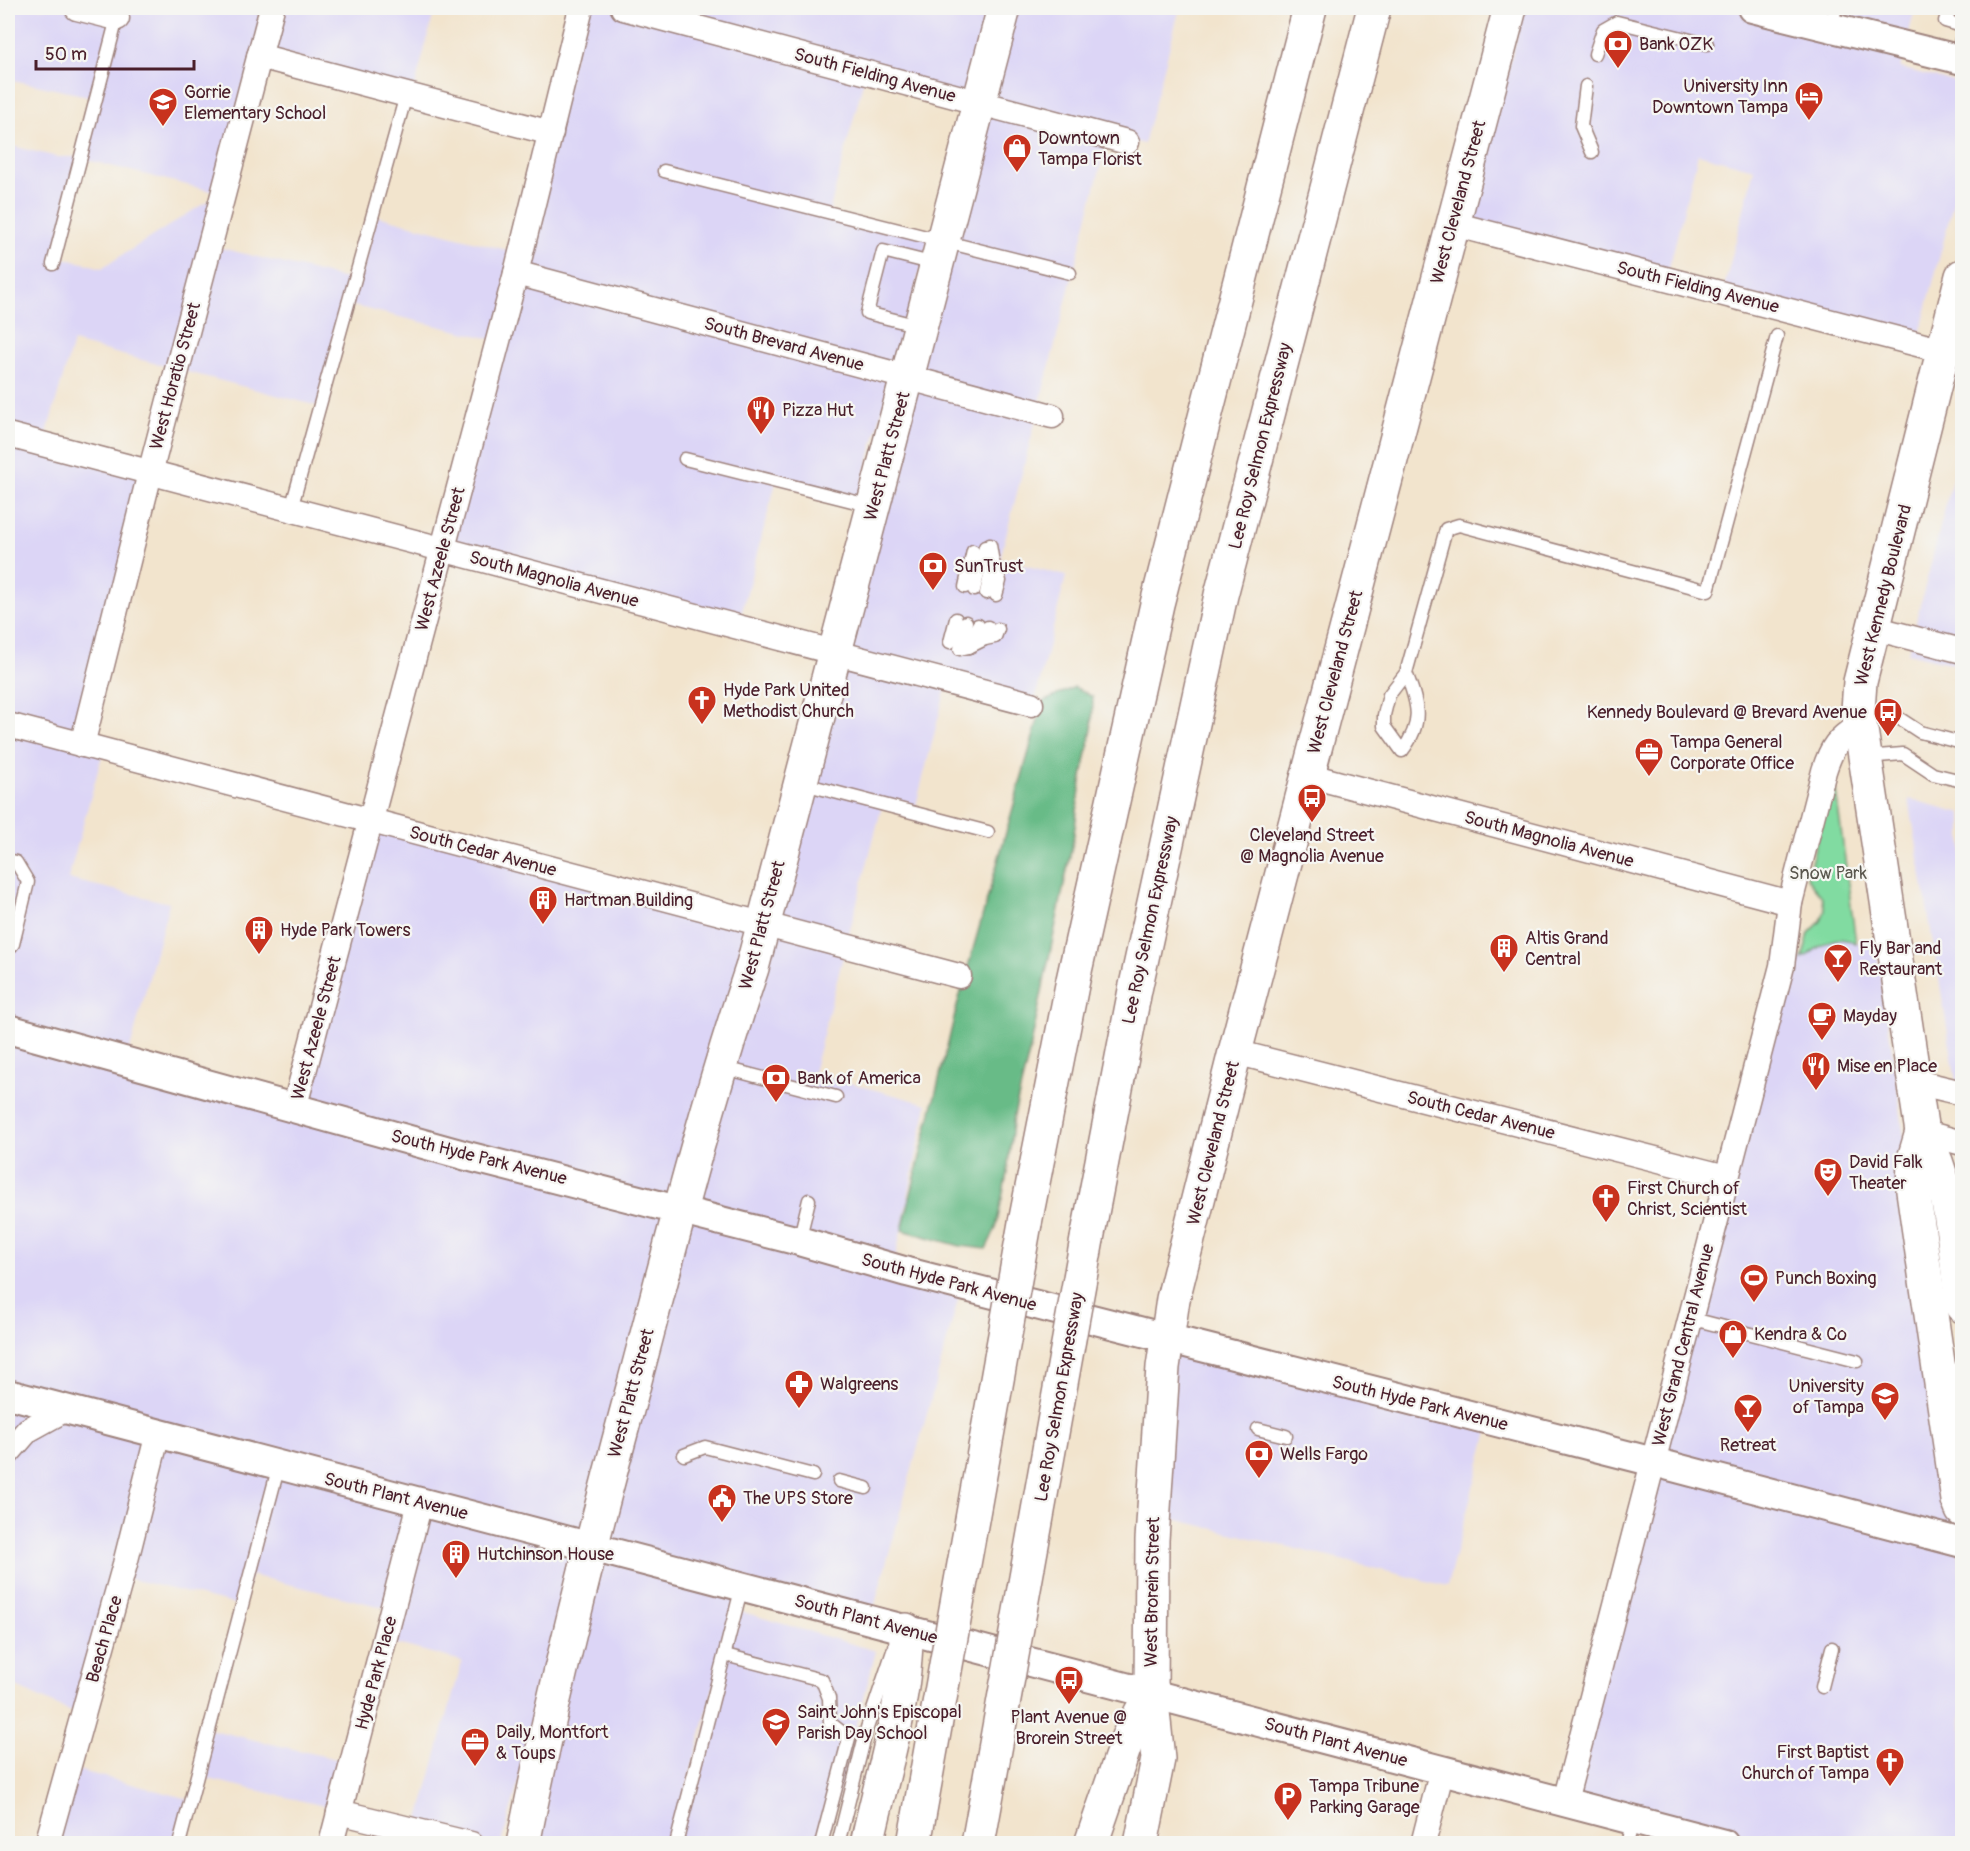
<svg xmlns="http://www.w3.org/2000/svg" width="1970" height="1851" viewBox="0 0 1970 1851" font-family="Pangolin,sans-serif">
	<rect width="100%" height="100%" fill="#f6f6f2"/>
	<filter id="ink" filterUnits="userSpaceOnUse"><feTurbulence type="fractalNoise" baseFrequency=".0167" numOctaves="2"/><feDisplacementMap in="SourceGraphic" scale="12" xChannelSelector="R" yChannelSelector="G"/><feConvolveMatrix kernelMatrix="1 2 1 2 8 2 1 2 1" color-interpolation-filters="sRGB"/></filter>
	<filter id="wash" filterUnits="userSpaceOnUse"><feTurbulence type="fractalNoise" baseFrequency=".008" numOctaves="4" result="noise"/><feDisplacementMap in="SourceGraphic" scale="24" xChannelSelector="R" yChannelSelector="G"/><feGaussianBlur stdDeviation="1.35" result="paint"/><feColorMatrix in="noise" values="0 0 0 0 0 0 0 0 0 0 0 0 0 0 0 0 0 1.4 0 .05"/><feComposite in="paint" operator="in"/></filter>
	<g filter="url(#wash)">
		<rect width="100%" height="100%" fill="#f2e4cd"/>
		<!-- built -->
		<g fill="#dcd5f6" fill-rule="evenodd">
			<path d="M8 8H269L213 246 358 282 377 216 518 253 496 340 346 304 318 406 73 342 44 443 8 433V145L57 157H79L97 98 8 79ZM83 159 219 193V194L102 268 57 256Z"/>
			<path d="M278 8H435L414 90 267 49Z"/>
			<path d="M586 8H989L965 97 866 71 829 213 929 237 857 503 776 482 739 622 449 546Z"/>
			<path d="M997 8H1162L1179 11 1144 144 973 99Z"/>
			<path d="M1524 8H1915L1900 68 1962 84V168L1920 334 1724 288 1754 169 1698 154 1668 272 1470 222Z"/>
			<path d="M971 103 1107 141 1000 559 1066 576 1034 704 828 650Z"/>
			<path d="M8 438 146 473 79 740 8 721Z"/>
			<path d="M1962 442V666L1908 653Z"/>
			<path d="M829 653 947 684 915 809 883 802 813 1073 927 1104 894 1265 673 1205 502 1843H483L417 1827 462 1661 386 1641 395 1610 251 1575 241 1606 115 1575 80 1716 8 1683V728L103 752 68 879 169 903 126 1064 295 1111 374 825 755 925Z"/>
			<path d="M1909 799 1962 813V1117Z"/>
			<path d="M1840 937 1856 943 1875 940 1895 1069 1962 1582V1843H1727L1572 1797 1785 968 1831 938Z"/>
			<path d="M681 1215 961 1289 872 1615 592 1543Z"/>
			<path d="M1170 1335 1489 1428 1447 1586 1166 1517Z"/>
			<path d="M594 1554 738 1594 672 1843 518 1844Z"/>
			<path d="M736 1610 876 1651 826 1843 676 1844Z"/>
			<path d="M208 1729 357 1764 346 1811 196 1776Z"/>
			<path d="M73 1769 189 1799 176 1843 51 1844Z"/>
		</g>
		<!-- green -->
		<path fill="#81dba1" stroke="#667d66" stroke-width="1.5" d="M1830 789 1836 791 1856 943C1831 933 1823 945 1802 959L1809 933 1821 921 1825 910 1822 897 1807 878Z"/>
		<!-- forest -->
		<path fill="#68bb87" stroke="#596d59" stroke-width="1.5" d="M1074 687 1093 697 1092 729 1081 782 1073 841 1031 1045 1014 1115 1007 1173 996 1228 986 1249 960 1246 902 1230 958 1002 1043 702Z"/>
	</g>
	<g filter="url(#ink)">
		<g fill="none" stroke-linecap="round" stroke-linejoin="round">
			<!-- service casing -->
			<g stroke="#9e827c" stroke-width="15">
				<g id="service">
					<path d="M1950 8 1945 21 1962 26"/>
					<path d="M1830 28 1836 8"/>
					<path d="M1595 54 1603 30 1617 22 1707 44"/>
					<path d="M1956 59 1962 36"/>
					<path d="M1586 86 1581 126 1592 152"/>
					<path d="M664 171 1070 273"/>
					<path d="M53 264 117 18"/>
					<path d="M919 326 867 313 883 251 935 264"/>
					<path d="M685 459 872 506"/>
					<path d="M291 509 406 95"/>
					<path d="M994 564 1000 581 996 595"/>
					<path d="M965 587 973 551"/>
					<path d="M974 590 985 547"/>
					<path d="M986 593 993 563 990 545"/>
					<path d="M966 622 960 649 969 647 978 625"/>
					<path d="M985 639 995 637 998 629"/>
					<path d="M950 642 956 619"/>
					<path d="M969 647 985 639 988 627"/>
					<path d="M1406 673C1418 704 1424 723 1402 751L1384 726V715L1389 695 1406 673 1446 529 1459 525 1708 591 1777 336"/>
					<path d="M1863 722 1874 716 1891 713 1920 732 1962 743"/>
					<path d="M1865 757 1903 754 1933 774 1962 781"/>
					<path d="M800 783 988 832"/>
					<path d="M8 860 16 862 28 882 13 944 8 950"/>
					<path d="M721 1067 836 1097"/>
					<path d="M799 1241 809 1200"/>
					<path d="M1689 1318 1857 1361"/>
					<path d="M1258 1429 1286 1436"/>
					<path d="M684 1455 705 1447 813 1475"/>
					<path d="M839 1481 866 1488"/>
					<path d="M725 1655 822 1680 829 1698 830 1723 849 1738 821 1844"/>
					<path d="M1822 1687 1832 1648"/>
					<path d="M179 1844 279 1465"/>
					<path d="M676 1844 742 1586"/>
					<path d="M838 1844 867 1728 893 1651"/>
					<path d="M1627 1844 1633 1820"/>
				</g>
			</g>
			<!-- minor casing -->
			<g stroke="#9e827c" stroke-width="27">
				<g id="minor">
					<path d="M77 8 117 18"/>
					<path d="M623 8 1127 142"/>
					<path d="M259 56 551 133"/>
					<path d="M1453 224 1944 351"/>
					<path d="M516 273 1052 416"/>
					<path d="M8 435 1031 704"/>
					<path d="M1874 628 1962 651"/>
					<path d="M8 725 959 976"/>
					<path d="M82 745 150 473 272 8"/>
					<path d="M1307 775 1790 903"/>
					<path d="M1235 1052 1726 1177"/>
					<path d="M1916 1082 1962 1093"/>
					<path d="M294 1109 516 273 581 8"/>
					<path d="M1922 1132 1962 1143"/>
					<path d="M8 1453 28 1430 66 1409"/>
					<path d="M1565 1801 1782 966 1790 903 1824 771C1832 746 1837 740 1859 725"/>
					<path d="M339 1812 471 1844"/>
					<path d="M47 1844 125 1564 158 1433"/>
					<path d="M331 1844 420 1503"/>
					<path d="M1423 1844 1442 1770"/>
				</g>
			</g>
			<!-- tertiary casing -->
			<g stroke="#9e827c" stroke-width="32">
				<g id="tertiary">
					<path d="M1752 8 1962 60"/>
					<path d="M8 1029 467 1156 799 1241 907 1272 1654 1462 1962 1543"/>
					<path d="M8 1394 1724 1844"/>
				</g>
			</g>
			<!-- secondary casing -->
			<g stroke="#9e827c" stroke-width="36">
				<g id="secondary">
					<path d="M523 1844C554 1688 593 1536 634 1384 671 1244 706 1105 752 968L1004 8"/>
					<path d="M1141 1844 1158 1759 1151 1693 1152 1540 1163 1367 1173 1299 1235 1052 1510 8"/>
				</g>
			</g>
			<!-- primary casing -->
			<g stroke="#9e827c" stroke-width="36">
				<g id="primary">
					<path d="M1962 276 1860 682 1858 710 1922 1132C1953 1185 1954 1246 1962 1306"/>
					<path d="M1922 1132 1914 1159 1913 1191 1958 1500 1962 1510"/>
				</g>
			</g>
			<!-- motorway casing -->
			<g stroke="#9e827c" stroke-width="36">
				<g id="motorway">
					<path d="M1025 1223 1073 980 1157 604 1310 8"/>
					<path d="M1087 1239 1135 990 1221 595 1374 8"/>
					<path d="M867 1844C882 1773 907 1702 906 1630"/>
					<path d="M1091 1844 1128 1737 1151 1693"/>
				</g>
			</g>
			<!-- service -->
			<use href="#service" stroke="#fff" stroke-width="12"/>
			<!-- minor -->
			<use href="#minor" stroke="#fff" stroke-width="24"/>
			<!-- tertiary -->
			<use href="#tertiary" stroke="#fff" stroke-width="28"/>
			<!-- secondary -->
			<use href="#secondary" stroke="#fff" stroke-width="33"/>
			<!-- primary -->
			<use href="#primary" stroke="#fff" stroke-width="33"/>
			<!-- motorway -->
			<use href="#motorway" stroke="#fff" stroke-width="33"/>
			<!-- motorway-bridge casing -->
			<g stroke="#9e827c" stroke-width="36" stroke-linecap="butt">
				<g id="motorway-bridge">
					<path d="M914 1844 1025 1223"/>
					<path d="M978 1844 1087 1239"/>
				</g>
			</g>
			<!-- motorway-bridge -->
			<use href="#motorway-bridge" stroke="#fff" stroke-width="33"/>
		</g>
	</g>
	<!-- icons -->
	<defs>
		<g id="bank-pin" transform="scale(1.5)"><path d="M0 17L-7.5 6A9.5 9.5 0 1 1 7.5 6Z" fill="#c8321e" stroke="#f6f6f2"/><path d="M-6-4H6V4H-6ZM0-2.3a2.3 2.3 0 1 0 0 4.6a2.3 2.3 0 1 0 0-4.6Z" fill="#fff"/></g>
		<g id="hotel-pin" transform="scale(1.5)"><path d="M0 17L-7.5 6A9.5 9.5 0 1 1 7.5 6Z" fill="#c8321e" stroke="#f6f6f2"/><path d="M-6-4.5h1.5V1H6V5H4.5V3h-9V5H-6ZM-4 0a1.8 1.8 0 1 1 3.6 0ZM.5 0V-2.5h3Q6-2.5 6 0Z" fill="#fff"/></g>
		<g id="school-pin" transform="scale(1.5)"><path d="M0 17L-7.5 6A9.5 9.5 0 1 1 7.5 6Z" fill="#c8321e" stroke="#f6f6f2"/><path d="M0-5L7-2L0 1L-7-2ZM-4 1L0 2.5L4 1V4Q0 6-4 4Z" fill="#fff"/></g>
		<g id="shop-pin" transform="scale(1.5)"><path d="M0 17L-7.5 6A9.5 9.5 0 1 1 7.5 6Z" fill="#c8321e" stroke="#f6f6f2"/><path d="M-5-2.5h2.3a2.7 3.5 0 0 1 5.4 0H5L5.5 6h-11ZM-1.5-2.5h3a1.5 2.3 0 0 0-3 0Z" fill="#fff"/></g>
		<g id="restaurant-pin" transform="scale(1.5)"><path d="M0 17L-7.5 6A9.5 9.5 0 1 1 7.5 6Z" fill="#c8321e" stroke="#f6f6f2"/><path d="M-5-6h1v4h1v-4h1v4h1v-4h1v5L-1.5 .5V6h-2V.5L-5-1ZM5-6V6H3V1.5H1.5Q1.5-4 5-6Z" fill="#fff"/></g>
		<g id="church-pin" transform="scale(1.5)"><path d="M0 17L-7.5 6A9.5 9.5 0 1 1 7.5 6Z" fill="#c8321e" stroke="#f6f6f2"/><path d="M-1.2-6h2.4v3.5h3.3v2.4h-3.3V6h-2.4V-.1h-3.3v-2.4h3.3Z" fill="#fff"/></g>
		<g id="bus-pin" transform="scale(1.5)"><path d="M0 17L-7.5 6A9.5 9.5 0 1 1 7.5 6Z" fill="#c8321e" stroke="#f6f6f2"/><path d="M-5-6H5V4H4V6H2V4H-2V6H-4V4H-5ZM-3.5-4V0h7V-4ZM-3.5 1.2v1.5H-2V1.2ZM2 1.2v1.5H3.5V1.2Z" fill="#fff"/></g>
		<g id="office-pin" transform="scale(1.5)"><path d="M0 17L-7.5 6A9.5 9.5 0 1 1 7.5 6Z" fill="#c8321e" stroke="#f6f6f2"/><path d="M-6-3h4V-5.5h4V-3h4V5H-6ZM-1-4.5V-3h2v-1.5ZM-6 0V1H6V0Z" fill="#fff"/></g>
		<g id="building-pin" transform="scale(1.5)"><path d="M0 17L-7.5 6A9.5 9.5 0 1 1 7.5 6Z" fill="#c8321e" stroke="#f6f6f2"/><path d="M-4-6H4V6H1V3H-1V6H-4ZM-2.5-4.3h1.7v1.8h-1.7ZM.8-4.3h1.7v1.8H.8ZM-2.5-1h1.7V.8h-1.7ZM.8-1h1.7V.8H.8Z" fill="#fff"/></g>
		<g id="bar-pin" transform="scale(1.5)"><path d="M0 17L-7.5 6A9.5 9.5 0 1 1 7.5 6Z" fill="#c8321e" stroke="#f6f6f2"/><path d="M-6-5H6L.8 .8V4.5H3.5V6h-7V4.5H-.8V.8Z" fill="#fff"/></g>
		<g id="cafe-pin" transform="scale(1.5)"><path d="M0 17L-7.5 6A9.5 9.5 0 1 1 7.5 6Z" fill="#c8321e" stroke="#f6f6f2"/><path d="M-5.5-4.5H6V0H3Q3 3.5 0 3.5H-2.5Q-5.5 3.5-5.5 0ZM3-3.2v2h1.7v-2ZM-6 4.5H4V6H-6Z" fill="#fff"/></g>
		<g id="theatre-pin" transform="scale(1.5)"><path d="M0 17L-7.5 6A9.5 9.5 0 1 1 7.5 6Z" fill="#c8321e" stroke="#f6f6f2"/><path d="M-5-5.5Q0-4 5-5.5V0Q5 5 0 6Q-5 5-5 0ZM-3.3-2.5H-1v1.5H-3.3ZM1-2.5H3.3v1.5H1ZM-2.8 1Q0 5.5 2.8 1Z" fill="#fff"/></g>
		<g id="stadium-pin" transform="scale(1.5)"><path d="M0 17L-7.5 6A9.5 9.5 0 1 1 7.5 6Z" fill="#c8321e" stroke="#f6f6f2"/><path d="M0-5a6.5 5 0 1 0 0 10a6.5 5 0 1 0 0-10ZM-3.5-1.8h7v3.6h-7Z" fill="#fff"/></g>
		<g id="pharmacy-pin" transform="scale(1.5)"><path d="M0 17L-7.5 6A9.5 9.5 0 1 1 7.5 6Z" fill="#c8321e" stroke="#f6f6f2"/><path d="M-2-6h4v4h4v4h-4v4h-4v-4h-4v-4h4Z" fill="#fff"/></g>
		<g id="university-pin" transform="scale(1.5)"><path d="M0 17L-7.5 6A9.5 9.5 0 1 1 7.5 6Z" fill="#c8321e" stroke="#f6f6f2"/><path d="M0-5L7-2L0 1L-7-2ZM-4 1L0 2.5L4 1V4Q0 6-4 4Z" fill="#fff"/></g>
		<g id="civic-pin" transform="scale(1.5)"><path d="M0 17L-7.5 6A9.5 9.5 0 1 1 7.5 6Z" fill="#c8321e" stroke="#f6f6f2"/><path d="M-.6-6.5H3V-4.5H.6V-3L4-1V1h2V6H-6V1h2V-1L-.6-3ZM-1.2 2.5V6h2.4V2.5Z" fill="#fff"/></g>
		<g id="parking-pin" transform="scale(1.5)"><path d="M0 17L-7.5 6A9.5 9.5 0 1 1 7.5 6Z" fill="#c8321e" stroke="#f6f6f2"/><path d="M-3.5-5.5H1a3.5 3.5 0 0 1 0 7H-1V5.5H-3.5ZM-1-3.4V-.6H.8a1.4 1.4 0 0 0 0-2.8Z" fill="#fff"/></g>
	</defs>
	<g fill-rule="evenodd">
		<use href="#bank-pin" x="1618" y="44"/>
		<use href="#hotel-pin" x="1809" y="96"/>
		<use href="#school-pin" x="163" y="102"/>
		<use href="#shop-pin" x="1017" y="148"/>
		<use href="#restaurant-pin" x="761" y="410"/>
		<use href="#bank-pin" x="933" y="566"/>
		<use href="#church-pin" x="702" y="700"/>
		<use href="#bus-pin" x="1888" y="712"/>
		<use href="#office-pin" x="1649" y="752"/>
		<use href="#bus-pin" x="1312" y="798"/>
		<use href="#building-pin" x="543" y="900"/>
		<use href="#building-pin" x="259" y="930"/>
		<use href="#building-pin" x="1504" y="948"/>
		<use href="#bar-pin" x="1838" y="958"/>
		<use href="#cafe-pin" x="1822" y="1016"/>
		<use href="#restaurant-pin" x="1816" y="1066"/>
		<use href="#bank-pin" x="776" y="1078"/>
		<use href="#theatre-pin" x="1828" y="1172"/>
		<use href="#church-pin" x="1606" y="1198"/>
		<use href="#stadium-pin" x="1754" y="1278"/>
		<use href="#shop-pin" x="1733" y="1334"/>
		<use href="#pharmacy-pin" x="799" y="1384"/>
		<use href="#university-pin" x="1885" y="1396"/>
		<use href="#bar-pin" x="1748" y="1408"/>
		<use href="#bank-pin" x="1259" y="1454"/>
		<use href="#civic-pin" x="722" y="1498"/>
		<use href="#building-pin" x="456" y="1554"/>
		<use href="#bus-pin" x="1069" y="1680"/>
		<use href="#school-pin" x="776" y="1722"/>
		<use href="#office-pin" x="475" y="1742"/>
		<use href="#church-pin" x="1890" y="1762"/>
		<use href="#parking-pin" x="1288" y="1796"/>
	</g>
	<g text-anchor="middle" stroke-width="4.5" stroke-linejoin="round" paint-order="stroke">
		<!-- poi labels -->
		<g font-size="18" fill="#4a1f2b" stroke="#f6f6f2" text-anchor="start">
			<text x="1639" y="50">Bank OZK</text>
			<text x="1788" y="92" text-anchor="end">University Inn<tspan x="1788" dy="21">Downtown Tampa</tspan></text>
			<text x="184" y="98">Gorrie<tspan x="184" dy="21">Elementary School</tspan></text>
			<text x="1038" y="144">Downtown<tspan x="1038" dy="21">Tampa Florist</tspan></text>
			<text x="782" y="416">Pizza Hut</text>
			<text x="954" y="572">SunTrust</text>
			<text x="723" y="696">Hyde Park United<tspan x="723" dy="21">Methodist Church</tspan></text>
			<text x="1867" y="718" text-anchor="end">Kennedy Boulevard @ Brevard Avenue</text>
			<text x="1670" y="748">Tampa General<tspan x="1670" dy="21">Corporate Office</tspan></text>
			<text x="1312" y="841" text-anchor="middle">Cleveland Street<tspan x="1312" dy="21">@ Magnolia Avenue</tspan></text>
			<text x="564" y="906">Hartman Building</text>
			<text x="280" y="936">Hyde Park Towers</text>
			<text x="1525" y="944">Altis Grand<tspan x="1525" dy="21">Central</tspan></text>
			<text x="1859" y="954">Fly Bar and<tspan x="1859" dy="21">Restaurant</tspan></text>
			<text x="1843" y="1022">Mayday</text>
			<text x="1837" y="1072">Mise en Place</text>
			<text x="797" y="1084">Bank of America</text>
			<text x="1849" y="1168">David Falk<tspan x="1849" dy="21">Theater</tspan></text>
			<text x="1627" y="1194">First Church of<tspan x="1627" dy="21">Christ, Scientist</tspan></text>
			<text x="1775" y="1284">Punch Boxing</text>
			<text x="1754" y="1340">Kendra &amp; Co</text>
			<text x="820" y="1390">Walgreens</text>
			<text x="1864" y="1392" text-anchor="end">University<tspan x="1864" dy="21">of Tampa</tspan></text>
			<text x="1748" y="1451" text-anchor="middle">Retreat</text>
			<text x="1280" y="1460">Wells Fargo</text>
			<text x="743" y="1504">The UPS Store</text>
			<text x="477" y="1560">Hutchinson House</text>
			<text x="797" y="1718">Saint John's Episcopal<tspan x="797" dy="21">Parish Day School</tspan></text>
			<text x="1069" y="1723" text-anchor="middle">Plant Avenue @<tspan x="1069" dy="21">Brorein Street</tspan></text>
			<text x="496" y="1738">Daily, Montfort<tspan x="496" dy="21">&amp; Toups</tspan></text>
			<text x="1869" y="1758" text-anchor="end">First Baptist<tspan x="1869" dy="21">Church of Tampa</tspan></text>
			<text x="1309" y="1792">Tampa Tribune<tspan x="1309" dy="21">Parking Garage</tspan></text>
		</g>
		<!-- street labels -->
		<g font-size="18" fill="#4a1f2b" stroke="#f6f6f2">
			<text transform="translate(875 75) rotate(15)" y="6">South Fielding Avenue</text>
			<text transform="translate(1458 202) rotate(-75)" y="6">West Cleveland Street</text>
			<text transform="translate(1698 287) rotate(14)" y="6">South Fielding Avenue</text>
			<text transform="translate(784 344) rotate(15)" y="6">South Brevard Avenue</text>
			<text transform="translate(175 376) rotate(-75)" y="6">West Horatio Street</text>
			<text transform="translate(1260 446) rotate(-76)" y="6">Lee Roy Selmon Expressway</text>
			<text transform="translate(887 456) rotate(-75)" y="6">West Platt Street</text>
			<text transform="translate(440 559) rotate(-75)" y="6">West Azeele Street</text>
			<text transform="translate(554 579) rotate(15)" y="6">South Magnolia Avenue</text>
			<text transform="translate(1883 595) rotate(-76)" y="6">West Kennedy Boulevard</text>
			<text transform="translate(1335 672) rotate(-75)" y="6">West Cleveland Street</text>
			<text transform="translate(1549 839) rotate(15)" y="6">South Magnolia Avenue</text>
			<text transform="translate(483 851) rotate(15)" y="6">South Cedar Avenue</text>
			<text transform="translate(1150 920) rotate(-78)" y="6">Lee Roy Selmon Expressway</text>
			<text transform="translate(762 925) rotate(-75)" y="6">West Platt Street</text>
			<text transform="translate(316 1028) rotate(-75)" y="6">West Azeele Street</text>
			<text transform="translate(1481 1115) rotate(14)" y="6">South Cedar Avenue</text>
			<text transform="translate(1213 1143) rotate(-76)" y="6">West Cleveland Street</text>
			<text transform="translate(479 1157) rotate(14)" y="6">South Hyde Park Avenue</text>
			<text transform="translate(949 1282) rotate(15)" y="6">South Hyde Park Avenue</text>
			<text transform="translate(1683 1345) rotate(-76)" y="6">West Grand Central Avenue</text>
			<text transform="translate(631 1393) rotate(-75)" y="6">West Platt Street</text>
			<text transform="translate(1059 1397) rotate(-80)" y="6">Lee Roy Selmon Expressway</text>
			<text transform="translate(1420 1403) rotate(14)" y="6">South Hyde Park Avenue</text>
			<text transform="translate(396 1496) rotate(14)" y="6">South Plant Avenue</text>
			<text transform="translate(1152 1592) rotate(-89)" y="6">West Brorein Street</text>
			<text transform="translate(866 1619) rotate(15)" y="6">South Plant Avenue</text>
			<text transform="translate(104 1639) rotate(-74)" y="6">Beach Place</text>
			<text transform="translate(376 1673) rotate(-75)" y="6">Hyde Park Place</text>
			<text transform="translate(1336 1742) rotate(15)" y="6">South Plant Avenue</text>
		</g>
		<!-- park labels -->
		<g font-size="18" fill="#5a574e" stroke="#f6f6f2">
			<text x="1828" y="879">Snow Park</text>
		</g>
	</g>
	<!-- margin -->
	<rect width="1970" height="1851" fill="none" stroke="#f6f6f2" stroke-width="30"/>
	<!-- scale -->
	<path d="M36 60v9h158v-9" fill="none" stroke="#4a1f2b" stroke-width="3"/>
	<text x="45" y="60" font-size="18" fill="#4a1f2b" stroke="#f6f6f2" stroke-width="4.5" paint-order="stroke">50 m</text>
</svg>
